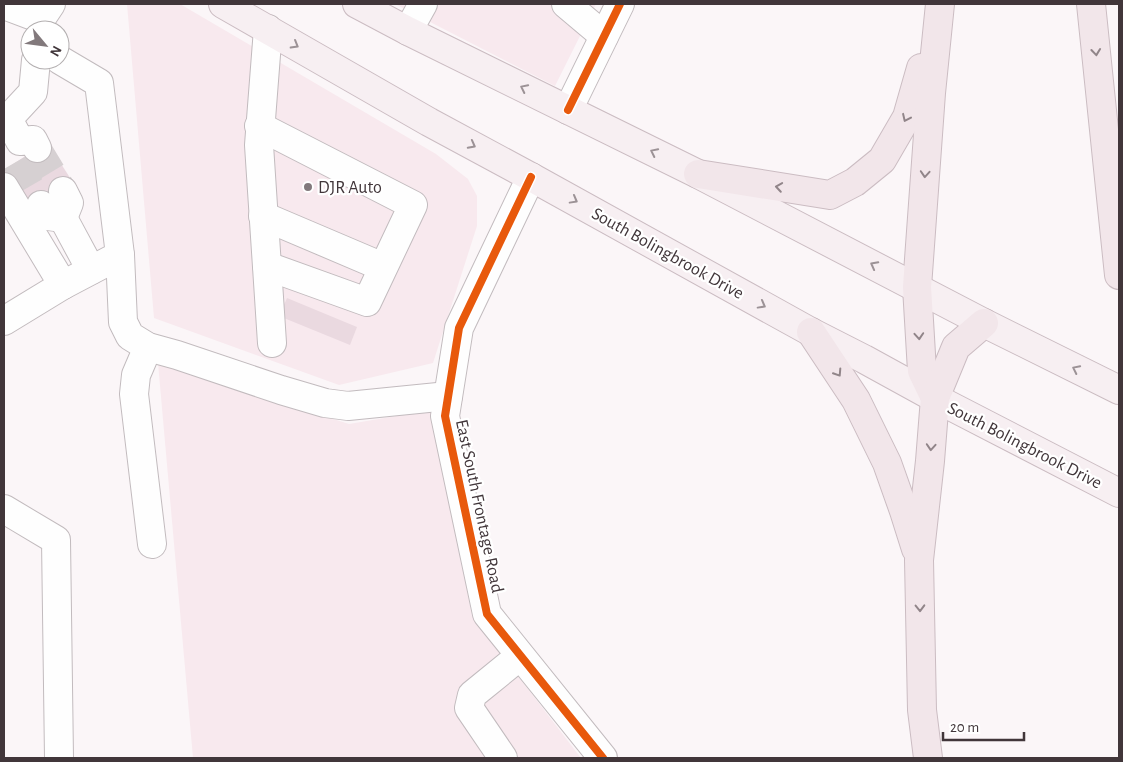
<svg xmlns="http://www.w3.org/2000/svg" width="1123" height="762" viewBox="0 0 1123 762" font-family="'Alegreya Sans',sans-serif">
	<rect width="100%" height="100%" fill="#fbf6f8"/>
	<!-- built -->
	<g fill="#f8e9ee">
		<path d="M127 4H180L436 154 468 179 477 196V226L433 363 339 385 154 318Z"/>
		<path d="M395 4H596L555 86Z"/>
		<path d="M158 363 349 424 432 410 472 616 581 758H193Z"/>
	</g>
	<!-- building -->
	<g fill="#ead9e0">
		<path d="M47 142 74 184 25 216 4 184V170Z"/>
		<path d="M287 298 357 327 350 345 279 316Z"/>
	</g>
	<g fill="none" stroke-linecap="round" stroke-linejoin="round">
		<!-- minor-tunnel -->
		<g stroke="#d6d0d2" stroke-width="28" stroke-dasharray="28 14" stroke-linecap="butt">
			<path d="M37 148 63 191"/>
			<path d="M16 162 41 205"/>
		</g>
		<!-- minor casing -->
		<g stroke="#c2bbbe" stroke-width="30">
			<g id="minor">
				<path d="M566 4 604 36"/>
				<path d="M4 5 41 19 51 4"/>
				<path d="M268 29 259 145 272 343"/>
				<path d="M408 31 423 4"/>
				<path d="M60 60 99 83 120 255 63 285"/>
				<path d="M568 110 620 4"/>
				<path d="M8 119 20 141 33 140 37 148"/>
				<path d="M259 126 413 205 367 302 267 266"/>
				<path d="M4 128 8 119 33 92 36 60"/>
				<path d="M531 177 459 328 445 416 487 614 603 758"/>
				<path d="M4 187 63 285 4 321"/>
				<path d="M41 205 48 216 63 218 69 203 63 191"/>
				<path d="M263 216 383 267"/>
				<path d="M63 218 91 270"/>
				<path d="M120 255 123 322 130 336 148 347 177 355 281 390 325 403 348 406 448 396"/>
				<path d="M148 347 136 375 134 394 152 544"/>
				<path d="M4 509 56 540 59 758"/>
				<path d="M503 758 469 708 472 695 520 656"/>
			</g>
		</g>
		<!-- major casing -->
		<g stroke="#cbbcc2" stroke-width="30">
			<g id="major">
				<path d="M223 4 429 122 531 177 811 332 864 359 935 398 1119 493"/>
				<path d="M357 4 408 31 698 174 984 323 1119 390"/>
			</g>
		</g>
		<!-- highway casing -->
		<g stroke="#cbbcc2" stroke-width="30">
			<g id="highway">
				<path d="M1091 4 1119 275"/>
				<path d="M698 174 830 195 855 182 882 160 907 117 921 68"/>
				<path d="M811 332 856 400 887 463 904 511 916 549"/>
				<path d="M935 398 922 371 917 287 931 93 940 4"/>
				<path d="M928 758 922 710 919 560 930 461 935 398 956 347 984 323"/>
			</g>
		</g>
		<!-- minor -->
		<use href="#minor" stroke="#fefefe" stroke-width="28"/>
		<!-- major -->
		<use href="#major" stroke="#f7eff2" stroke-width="28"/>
		<!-- highway -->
		<use href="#highway" stroke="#f2e6ea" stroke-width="28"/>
		<!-- cycleway casing -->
		<g stroke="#fff" stroke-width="11">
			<g id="cycleway">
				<path d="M568 110 620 4"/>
				<path d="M531 177 459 328 445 416 487 614 603 758"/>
			</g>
		</g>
		<!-- cycleway -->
		<use href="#cycleway" stroke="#e8590c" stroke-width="8"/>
	</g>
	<!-- one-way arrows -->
	<defs><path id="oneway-chevron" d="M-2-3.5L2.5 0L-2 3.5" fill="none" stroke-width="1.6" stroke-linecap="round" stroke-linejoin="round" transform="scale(1.25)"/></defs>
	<g stroke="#9c9296">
		<use href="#oneway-chevron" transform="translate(295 45) rotate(30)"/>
		<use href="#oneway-chevron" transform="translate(524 88) rotate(-154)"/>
		<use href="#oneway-chevron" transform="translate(472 145) rotate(28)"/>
		<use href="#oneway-chevron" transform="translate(654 152) rotate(-154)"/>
		<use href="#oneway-chevron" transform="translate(574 200) rotate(29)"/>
		<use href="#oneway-chevron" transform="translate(874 265) rotate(-152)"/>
		<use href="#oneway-chevron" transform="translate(762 305) rotate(29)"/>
		<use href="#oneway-chevron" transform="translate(1076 369) rotate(-154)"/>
	</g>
	<g stroke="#918589">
		<use href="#oneway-chevron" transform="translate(1096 52) rotate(84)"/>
		<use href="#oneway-chevron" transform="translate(906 118) rotate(115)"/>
		<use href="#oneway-chevron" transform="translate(925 174) rotate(94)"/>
		<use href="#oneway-chevron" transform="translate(779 187) rotate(-171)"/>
		<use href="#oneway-chevron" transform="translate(919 336) rotate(86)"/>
		<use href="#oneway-chevron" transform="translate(838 373) rotate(57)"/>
		<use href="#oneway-chevron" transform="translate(931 447) rotate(94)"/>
		<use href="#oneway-chevron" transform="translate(920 608) rotate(89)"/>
	</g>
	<!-- markers -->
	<circle fill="#82797c" stroke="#fff" stroke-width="2" cx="308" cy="187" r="5"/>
	<g text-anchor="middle" stroke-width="4.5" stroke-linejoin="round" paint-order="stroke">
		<!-- poi labels -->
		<g font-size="18" fill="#41363a" stroke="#fff" text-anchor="start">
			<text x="318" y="193">DJR Auto</text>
		</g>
		<!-- street labels -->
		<g font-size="18" fill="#41363a" stroke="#fff">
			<text transform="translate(668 253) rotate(29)" y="6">South Bolingbrook Drive</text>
			<text transform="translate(1025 445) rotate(27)" y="6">South Bolingbrook Drive</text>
			<text transform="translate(480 506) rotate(78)" y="6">East South Frontage Road</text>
		</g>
	</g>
	<!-- border -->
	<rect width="1123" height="762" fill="none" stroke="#41363a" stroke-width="10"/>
	<!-- north arrow -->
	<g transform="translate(45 45) rotate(119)"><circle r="24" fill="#ffffff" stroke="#b3afb0"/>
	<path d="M0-4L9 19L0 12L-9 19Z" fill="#82797c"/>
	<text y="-8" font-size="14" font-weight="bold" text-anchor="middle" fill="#41363a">N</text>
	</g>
	<!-- scale -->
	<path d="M943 732v8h81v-8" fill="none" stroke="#41363a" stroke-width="2.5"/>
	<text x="950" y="732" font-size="15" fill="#41363a" stroke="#ffffff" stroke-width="4" paint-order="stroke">20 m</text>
</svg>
